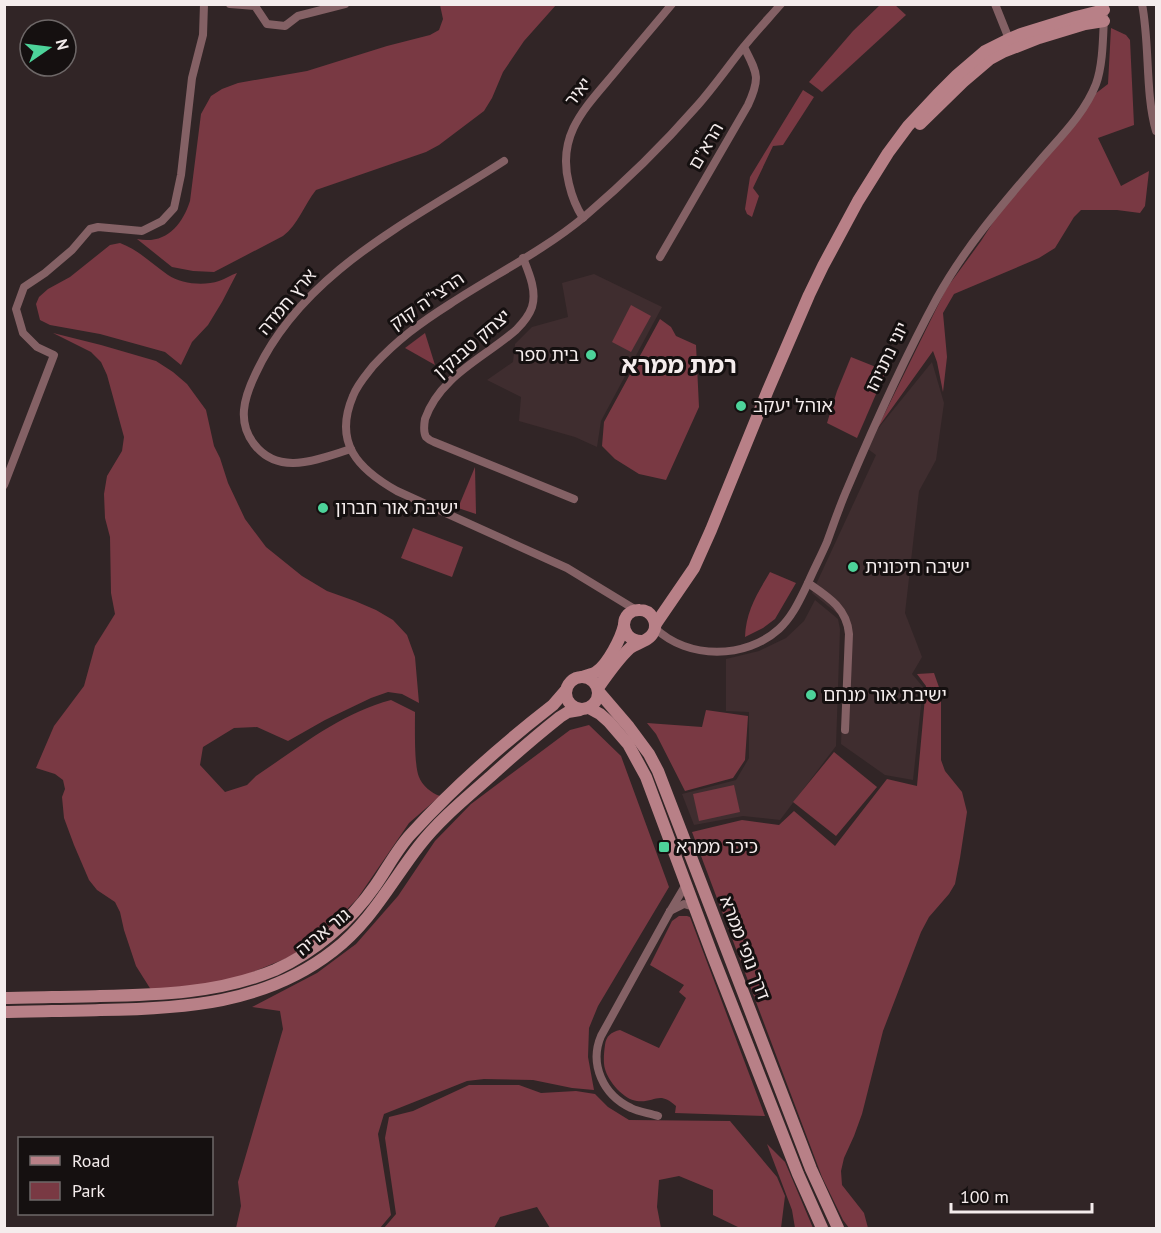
<svg xmlns="http://www.w3.org/2000/svg" width="1161" height="1233" viewBox="0 0 1161 1233" font-family="'PT Sans','Noto Sans Hebrew',sans-serif">
	<rect width="100%" height="100%" fill="#312526"/>
	<!-- built -->
	<g fill="#3f2d2f">
		<path d="M594 274 662 307 601 421 597 447 575 437 519 421 521 397 487 380 513 362 515 344 532 327 568 317 562 283Z"/>
		<path d="M932 362 944 403 936 460 919 491 905 613 922 657 912 674 923 687 913 780 885 775 841 744 845 628 839 615 812 593 876 455 864 446Z"/>
		<path d="M815 600 838 619 840 629 836 746 780 820 743 816 694 825 682 794 736 780 749 758V712L726 711V659L759 651 786 638 804 621Z"/>
	</g>
	<!-- green -->
	<g fill="#793943">
		<path d="M440 5H556L524 41 503 72 492 98 484 111 439 145 426 152 316 190C304 205 298 225 283 236L214 272 193 271 172 267 137 239C165 245 182 226 190 201L201 114 211 96 222 89 238 83 307 71 387 46 430 35 439 30 443 19Z"/>
		<path d="M880 5H895L906 15 822 92 809 82 853 31Z"/>
		<path d="M1111 28 1126 35 1130 40 1134 125 1098 138 1121 186 1149 171 1145 206 1140 213 1117 210H1081L1074 217 1055 248 1039 258 954 294 943 313 947 357 943 392 937 362 933 351 877 429 946 289 981 241 1008 199 1095 94 1108 84Z"/>
		<path d="M803 90 814 97 783 145 773 146 753 188 759 196 752 217 747 214 745 209 750 177Z"/>
		<path d="M120 243C139 250 152 264 168 275 181 284 204 286 219 281 225 279 231 275 237 273L222 302 208 325 192 342 181 365 165 352 100 334 50 325 40 320 36 304 39 297 48 289 70 277 110 245Z"/>
		<path d="M631 305 651 316 631 352 612 342Z"/>
		<path d="M660 319 671 327 676 336 696 345 699 407 666 480 639 474 615 459 602 446 604 422Z"/>
		<path d="M53 333 101 345 156 361 173 372 187 384 206 410 214 446 220 458 228 483 245 519 266 547 302 576 327 591 355 601 376 610 393 620 407 635 415 657 419 703 402 694 388 692 371 698 325 720 288 741 257 727 234 728 203 747 200 765 225 792 247 785 256 776C298 748 341 713 391 700L415 712C415 726 414 766 419 777 422 785 431 793 440 796L409 823 357 899 318 939 287 958 233 980 153 993 136 966 124 930 120 912 115 902 97 890 89 880 74 845 64 818 62 797 65 789 63 780 55 774 36 768 54 726 84 686 95 646 115 614 111 593 110 537 105 518 104 494 107 476 122 451 124 437 107 375 101 362 91 352Z"/>
		<path d="M425 333 435 365 405 348Z"/>
		<path d="M851 357 886 371 857 438 827 423 837 391Z"/>
		<path d="M475 467 476 513V514L458 508Z"/>
		<path d="M413 528 463 547 452 577 401 558Z"/>
		<path d="M770 572 796 583 775 619 763 628 745 637C746 611 757 594 770 572Z"/>
		<path d="M934 673 941 693V760L945 771 962 792 967 812 960 858 955 884 949 894 929 917 921 932 883 1031 862 1114 854 1136 844 1158 841 1171 842 1185 864 1213 868 1228H849L843 1220 822 1177 692 832 742 820 779 825 794 811 835 846 887 779 917 786 926 686 917 674Z"/>
		<path d="M706 710 748 716 745 760 733 778 685 791 656 734 647 723 702 727Z"/>
		<path d="M589 725 621 756 669 887 598 1006 589 1028 588 1057 594 1090 572 1088 533 1080 484 1079 467 1081 384 1114 378 1134 391 1215 380 1228H236L241 1206 238 1182 283 1029 280 1011 252 1007 317 973 356 944 398 896 435 841 471 804 570 730Z"/>
		<path d="M834 752 877 787 836 836 793 802Z"/>
		<path d="M734 785 740 812 699 821 693 794Z"/>
		<path d="M679 916H687L690 917 765 1116 675 1113 676 1106C659 1090 655 1103 637 1101 624 1100 608 1081 605 1069 603 1062 604 1052 605 1045 606 1036 611 1032 620 1030L659 1048 686 998 679 992 684 985 650 965 672 921Z"/>
		<path d="M469 1085H519L541 1093 576 1091 595 1094 608 1107 629 1120 730 1121 777 1177 785 1196 781 1228H740L713 1215V1190L679 1176 659 1180 657 1207 661 1228H550L537 1207 500 1217 494 1228H384L396 1214 385 1138 389 1117 413 1111Z"/>
		<path d="M767 1144 785 1162 813 1228H795L792 1210Z"/>
	</g>
	<g fill="none" stroke-linecap="round" stroke-linejoin="round">
		<!-- street -->
		<g stroke="#846165" stroke-width="8">
			<path d="M230 4 255 6 267 24 285 26 298 16 345 4"/>
			<path d="M995 4 1009 39"/>
			<path d="M1142 4C1150 45 1145 93 1156 131"/>
			<path d="M583 218C576 207 572 197 569 184 556 134 586 107 616 71 634 49 653 27 672 4"/>
			<path d="M660 257 748 105C761 77 757 73 744 47"/>
			<path d="M523 258C529 273 537 291 532 307 529 316 522 324 516 330 484 358 440 376 425 419 424 425 423 432 426 437 428 439 431 441 434 442L574 499"/>
			<path d="M351 449C318 459 279 477 254 444 237 422 244 398 255 375 302 271 413 220 504 161"/>
			<path d="M4 485 54 355 37 347 23 333 16 309 24 287 45 273 72 250 90 229 98 227 142 231 162 221 174 208 181 175 192 78 203 35 204 4"/>
			<path d="M808 583C827 596 847 608 849 634L845 730"/>
			<path d="M636 610 567 568 397 491C358 469 333 443 353 396 357 385 366 375 373 366 397 340 420 323 450 304 494 275 543 251 584 217 624 183 662 146 697 106 713 88 727 68 742 49 754 34 768 19 781 4"/>
			<path d="M655 628C688 660 746 659 779 629 793 616 800 599 808 583 814 569 821 556 827 542 834 523 840 505 848 487 875 423 904 359 937 298 964 249 1000 207 1037 164 1058 139 1084 115 1096 84 1103 65 1103 37 1104 17"/>
			<path d="M670 911 684 904 694 907"/>
			<path d="M658 1116C649 1113 639 1112 631 1108 603 1095 589 1064 601 1036L669 913 685 886"/>
		</g>
		<!-- secondary -->
		<g stroke="#b88087" stroke-width="12">
			<path d="M920 124 963 82 990 59 1003 52 1039 38 1085 24 1104 21"/>
			<path d="M655 625 694 568 711 530 768 390 809 295 823 266 858 201 888 153 908 126 937 95 957 75 985 51 1009 39 1021 34 1076 17 1104 10"/>
			<circle cx="582" cy="693" r="16"/>
			<path d="M582 677C587 675 593 674 596 672 608 664 621 638 624 625"/>
			<path d="M598 688C607 675 618 659 630 648 637 643 649 641 653 633 659 623 651 610 640 610 619 609 618 640 641 641"/>
			<path d="M599 692 629 727 649 754 658 771 811 1169 838 1228"/>
			<path d="M589 708 600 714 609 722 628 744 646 777 712 954 798 1174 822 1228"/>
			<path d="M4 998C36 997 68 997 100 996 159 995 219 993 275 970 315 952 350 922 375 886 387 869 397 849 411 834 453 788 504 743 553 705L566 690"/>
			<path d="M4 1012C36 1011 68 1011 100 1010 183 1009 265 1004 333 951 371 922 391 882 419 846 439 820 466 798 491 776 513 756 536 736 560 717L568 712 580 710"/>
		</g>
	</g>
	<!-- markers -->
	<g fill="#4dd39a" stroke="#151010" stroke-width="2">
		<circle cx="591" cy="355" r="6"/>
		<circle cx="741" cy="406" r="6"/>
		<circle cx="323" cy="508" r="6"/>
		<circle cx="853" cy="567" r="6"/>
		<circle cx="811" cy="695" r="6"/>
		<rect x="658" y="841" width="12" height="12" rx="3"/>
	</g>
	<g text-anchor="middle" stroke-width="6" stroke-linejoin="round" paint-order="stroke">
		<!-- street labels -->
		<g font-size="18" fill="#f4ecec" stroke="#151010">
			<text transform="translate(578 92) rotate(-52)" y="6">יאיר</text>
			<text transform="translate(706 146) rotate(-60)" y="6">הרא"ם</text>
			<text transform="translate(427 301) rotate(-35)" y="6">הרצי"ה קוק</text>
			<text transform="translate(287 302) rotate(-50)" y="6">ארץ חמדה</text>
			<text transform="translate(472 344) rotate(-41)" y="6">יצחק טבנקין</text>
			<text transform="translate(887 357) rotate(-64)" y="6">יוני נתניהו</text>
			<text transform="translate(323 932) rotate(-39)" y="6">גור אריה</text>
			<text transform="translate(745 948) rotate(69)" y="6">דרך נופי ממרא</text>
		</g>
		<!-- poi labels -->
		<g font-size="18" fill="#f4ecec" stroke="#151010" text-anchor="start">
			<text x="579" y="361" text-anchor="end">בית ספר</text>
			<text x="753" y="412">אוהל יעקב</text>
			<text x="335" y="514">ישיבת אור חברון</text>
			<text x="865" y="573">ישיבה תיכונית</text>
			<text x="823" y="701">ישיבת אור מנחם</text>
			<text x="676" y="853">כיכר ממרא</text>
		</g>
		<!-- district labels -->
		<g font-size="24" font-weight="bold" fill="#f4ecec" stroke="#151010">
			<text x="679" y="373">רמת ממרא</text>
		</g>
	</g>
	<!-- border -->
	<rect width="1161" height="1233" fill="none" stroke="#f4ecec" stroke-width="12"/>
	<!-- legend -->
	<rect x="18" y="1137" width="195" height="78" fill="#151010" stroke="#6e6868" stroke-width="1.5"/>
	<rect x="30" y="1156" width="30" height="9" fill="#b88087" stroke="#6e6868" stroke-width="1.5"/>
	<text x="72" y="1167" font-size="18" fill="#f4ecec">Road</text>
	<rect x="30" y="1182" width="30" height="18" fill="#793943" stroke="#6e6868" stroke-width="1.5"/>
	<text x="72" y="1197" font-size="18" fill="#f4ecec">Park</text>
	<!-- north arrow -->
	<g transform="translate(48 48) rotate(76)"><circle r="28" fill="#151010" stroke="#6e6868" stroke-width="1.5"/>
	<path d="M0-4.5L10 22L0 15L-10 22Z" fill="#4dd39a"/>
	<text y="-9" font-size="16" font-weight="bold" text-anchor="middle" fill="#f4ecec">N</text>
	</g>
	<!-- scale -->
	<path d="M951 1203v9h141v-9" fill="none" stroke="#f4ecec" stroke-width="3"/>
	<text x="960" y="1203" font-size="18" fill="#f4ecec" stroke="#151010" stroke-width="4.5" paint-order="stroke">100 m</text>
</svg>
